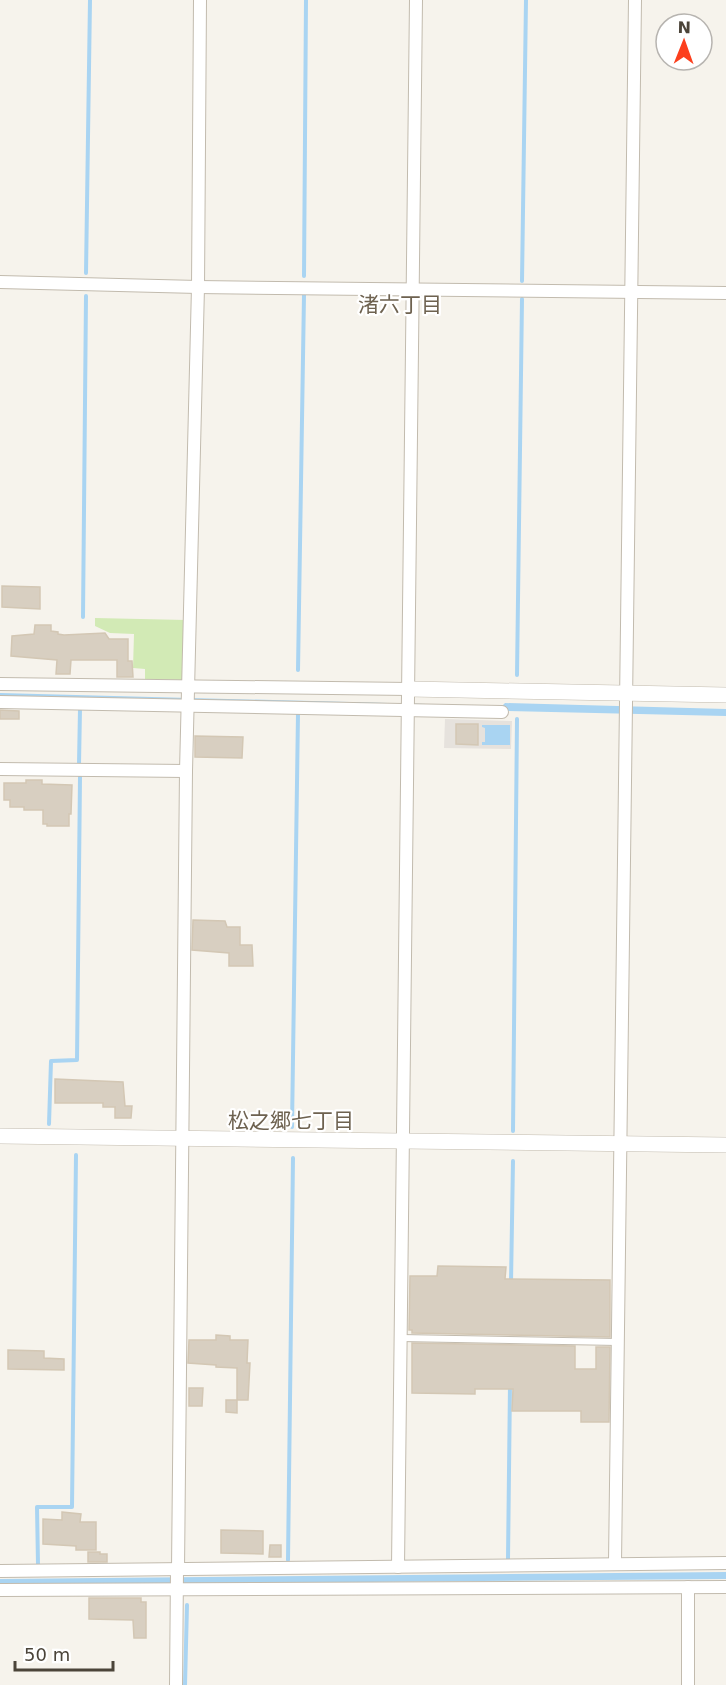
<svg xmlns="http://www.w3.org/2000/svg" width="726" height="1685" viewBox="0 0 726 1685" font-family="'DejaVu Sans','Noto Sans JP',sans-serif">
	<rect width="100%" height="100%" fill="#f6f3ec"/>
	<!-- industrial -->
	<path fill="#e6e2dd" d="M445 719 512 721 511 749 444 748Z"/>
	<!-- green -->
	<path fill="#d2eab5" d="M95 618 186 620 185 676 181 680 145 679V669L133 668 134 634 110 633 95 626Z"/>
	<!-- water -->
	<g fill="#a9d4f2">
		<path d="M0 693 502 706 505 703 726 709V716L0 699Z"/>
		<path d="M482 725H510V745H482V742H485V728L482 727Z"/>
		<path d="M726 1572V1579L0 1585V1579Z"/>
	</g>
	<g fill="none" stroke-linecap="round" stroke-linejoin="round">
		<!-- stream -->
		<g stroke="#a9d4f2" stroke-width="4">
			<path d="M86 273 90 0"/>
			<path d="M304 276 306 0"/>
			<path d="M522 281 526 0"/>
			<path d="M83 617 86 296"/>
			<path d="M298 670 304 295"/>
			<path d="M517 675 522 299"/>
			<path d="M79 764 80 709"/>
			<path d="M49 1124 51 1061 77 1060 80 777"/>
			<path d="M292 1127 298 714"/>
			<path d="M513 1131 517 719"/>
			<path d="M511 1283 513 1161"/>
			<path d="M508 1559 510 1384"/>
			<path d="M288 1560 293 1158"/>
			<path d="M38 1564 37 1507H72L76 1155"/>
			<path d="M185 1685 187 1605"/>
		</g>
	</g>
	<!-- building -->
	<g fill="#d8cfc1" stroke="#d3c7b4" stroke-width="1.5">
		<path d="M2 586 40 587V609L2 607Z"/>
		<path d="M35 625H51V631L58 632V634L64 635 105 633 109 639H128V661H132L133 677H117V660H71L70 674H56L57 660 11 656 12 636 34 634Z"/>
		<path d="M0 710 19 711V719H0Z"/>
		<path d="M456 724H478V745L456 744Z"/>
		<path d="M195 736 243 737 242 758 195 757Z"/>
		<path d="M26 780H42V784L72 785 71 814H69V826H47V824H43V810H24V807H10V800H4V783H26Z"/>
		<path d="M193 920 225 921 227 927H240V945H252L253 966H229V953L192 950Z"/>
		<path d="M55 1079 123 1082 125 1106H132L131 1118H115V1107H103V1103H55Z"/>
		<path d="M438 1266 506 1267 505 1279 610 1280V1337L412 1333V1330H409L410 1276H437Z"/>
		<path d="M216 1335 230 1336V1340H248L247 1363H250L248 1400H237V1368L216 1367V1365L188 1363 189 1340H216Z"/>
		<path d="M412 1343 575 1346V1369H596V1347H610L609 1422H581V1411H512L513 1389H475V1394L412 1393Z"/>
		<path d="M8 1350 44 1351V1358L64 1359V1370L8 1369Z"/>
		<path d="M189 1388H203L202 1406H189Z"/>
		<path d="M226 1400H237V1413L226 1412Z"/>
		<path d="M62 1512 81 1514 80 1522H96V1550H76V1546L43 1544V1519L62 1520Z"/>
		<path d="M221 1530 263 1531V1554L221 1553Z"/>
		<path d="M270 1545H281V1557H269Z"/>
		<path d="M88 1552H100V1554H107V1562H88Z"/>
		<path d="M89 1598H141V1602H146V1638H134L133 1620 89 1619Z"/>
	</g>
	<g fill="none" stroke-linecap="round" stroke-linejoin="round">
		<!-- service casing -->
		<g stroke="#c2bbae" stroke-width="8">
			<path id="service" d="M401 1338 618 1342"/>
		</g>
		<!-- minor casing -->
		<g stroke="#c2bbae" stroke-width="14">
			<g id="minor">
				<path d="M0 282 198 287 726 293"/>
				<path d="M0 684 409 689"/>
				<path d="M0 702 502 712"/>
				<path d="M0 769 186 771"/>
				<path d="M615 1563 635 0"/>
				<path d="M398 1567 416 0"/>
				<path d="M178 1570 186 771 198 287 200 0"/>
				<path d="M0 1571 726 1563"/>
				<path d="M688 1587V1685"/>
				<path d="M0 1590 726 1587"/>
				<path d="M176 1685 177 1570"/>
			</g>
		</g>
		<!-- tertiary casing -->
		<g stroke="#c2bbae" stroke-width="16">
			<g id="tertiary">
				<path d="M409 689 726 695"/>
				<path d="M0 1136 726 1145"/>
			</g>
		</g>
		<!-- service -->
		<use href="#service" stroke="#fff" stroke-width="6"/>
		<!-- minor -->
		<use href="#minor" stroke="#fff" stroke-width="12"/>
		<!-- tertiary -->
		<use href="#tertiary" stroke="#fff" stroke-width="15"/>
	</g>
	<g text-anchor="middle" stroke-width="4.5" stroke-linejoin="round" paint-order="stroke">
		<!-- neighbourhood labels -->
		<g font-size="21" fill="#6e6250" stroke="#fff">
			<text x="400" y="312">渚六丁目</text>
			<text x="291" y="1128">松之郷七丁目</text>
		</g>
	</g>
	<!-- north arrow -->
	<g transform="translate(684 42) rotate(1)"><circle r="28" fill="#ffffff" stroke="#b7b4b0" stroke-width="1.5"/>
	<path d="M0-4.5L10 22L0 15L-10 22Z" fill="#fc3f1d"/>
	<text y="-9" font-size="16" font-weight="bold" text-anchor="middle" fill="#4b4439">N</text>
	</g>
	<!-- scale -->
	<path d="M15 1661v9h98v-9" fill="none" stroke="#4b4439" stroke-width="3"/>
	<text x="24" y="1661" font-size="18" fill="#4b4439" stroke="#ffffff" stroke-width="4.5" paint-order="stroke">50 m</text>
</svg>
